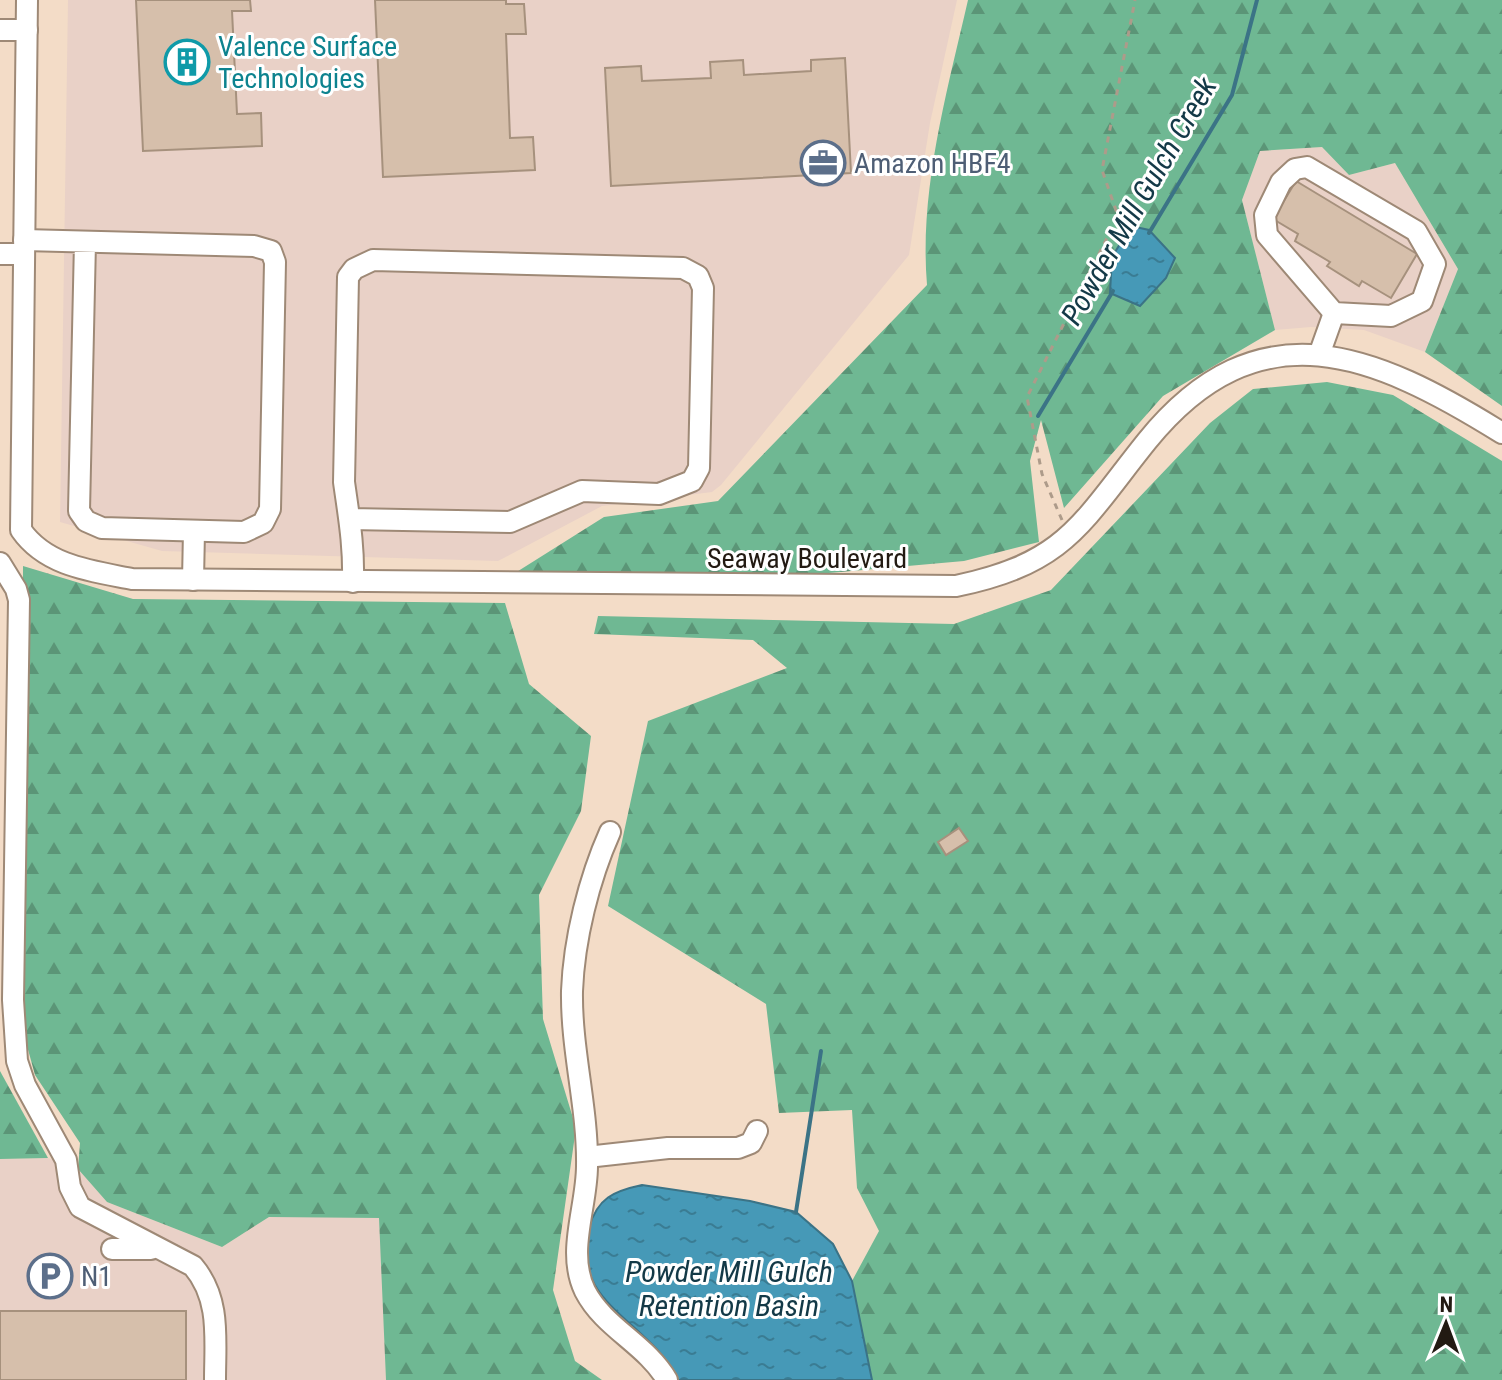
<svg xmlns="http://www.w3.org/2000/svg" width="1502" height="1380" viewBox="0 0 1502 1380" font-family="'Roboto Condensed',sans-serif">
	<defs>
		<pattern id="forest-firs" width="22" height="20" patternUnits="userSpaceOnUse" patternTransform="scale(2)"><rect width="22" height="20" fill="#6fb893"/><path d="M5 1l3.5 6h-7zM16 11l3.5 6h-7z" fill="#5b9577"/></pattern>
		<pattern id="water-ripples" width="26" height="14" patternUnits="userSpaceOnUse" patternTransform="scale(2)"><rect width="26" height="14" fill="#4699b7"/><path d="M2 4q2-2 4 0t4 0M15 11q2-2 4 0t4 0" fill="none" stroke="#3a7c93"/></pattern>
	</defs>
	<rect width="100%" height="100%" fill="#f3dcc7"/>
	<!-- industrial -->
	<g fill="#e9d1c7">
		<path d="M68 0H957L930 123 909 255 721 485 712 492 602 506 498 561 162 551 60 522Z"/>
		<path d="M1322 147 1349 175 1395 163 1458 269 1425 352 1364 330 1311 327 1275 330 1242 200 1260 151Z"/>
		<path d="M48 1158 78 1169 107 1202 222 1247 269 1217H380L386 1380H0V1159Z"/>
	</g>
	<!-- forest -->
	<g fill="url(#forest-firs)">
		<path d="M968 0H1502V406L1425 352 1458 269 1395 163 1349 175 1322 147 1260 151 1242 200 1275 330 1163 396 1064 508 1041 420 1030 461 1039 542 964 561 795 576 515 573 604 517 718 501 927 285C919 190 947 92 968 0Z"/>
		<path d="M1327 382 1393 395 1502 461V1380H872L852 1281 879 1231 857 1188 852 1110 779 1113 766 1004 608 906 648 721 787 668 753 640 594 634 598 616 954 624 1051 590 1210 423 1253 389Z"/>
		<path d="M23 566 133 599 505 603 529 684 591 736 581 811 539 895 543 1019 576 1128 553 1290 575 1361 602 1380H386L379 1218 269 1217 222 1247 107 1202 78 1169 80 1143 35 1075 21 1024Z"/>
		<path d="M0 1071 48 1158 0 1159Z"/>
	</g>
	<!-- water -->
	<g fill="url(#water-ripples)" stroke="#3b7386" stroke-width="2">
		<path d="M1131 226 1149 230 1175 258 1166 278 1140 306 1110 293 1112 257Z"/>
		<path d="M642 1185 750 1201 796 1212 833 1244 852 1281 872 1380H678C651 1321 568 1304 589 1228 597 1198 614 1191 642 1185Z"/>
	</g>
	<g fill="none" stroke-linecap="round" stroke-linejoin="round">
		<!-- stream -->
		<g stroke="#3b7386" stroke-width="4">
			<path d="M1149 233 1232 95 1257 0"/>
			<path d="M1038 416 1113 291"/>
			<path d="M796 1212 821 1051"/>
		</g>
	</g>
	<!-- building -->
	<g fill="#d6bfab" stroke="#a6917d" stroke-width="2">
		<path d="M136 0H250L251 11H232L237 114 261 113 262 146 143 151Z"/>
		<path d="M375 0H506V4H524L526 34H506L510 138 533 137 535 170 383 177Z"/>
		<path d="M845 58 851 173 611 186 605 68 641 66 642 81 711 78 710 62 743 60 744 75 811 71V60Z"/>
		<path d="M1296 181 1417 254 1391 298 1362 281 1359 286 1327 266 1330 262 1295 241 1298 234 1273 219Z"/>
		<path d="M959 828 968 841 946 855 938 842Z"/>
		<rect x="0" y="1311" width="186" height="69"/>
	</g>
	<g fill="none" stroke-linecap="round" stroke-linejoin="round">
		<!-- minor casing -->
		<g stroke="#9e8976" stroke-width="24">
			<g id="minor">
				<path d="M27 0 21 530C46 566 91 571 132 579L956 586C1067 563 1081 523 1147 441 1259 303 1375 354 1502 433"/>
				<path d="M0 30H27"/>
				<path d="M1307 167 1416 231 1435 264 1422 301 1391 316 1334 313 1267 235 1265 215 1281 182 1295 169Z"/>
				<path d="M24 240 254 246 271 251 275 262 270 509 263 523 244 532 102 528 86 521 79 511 85 242"/>
				<path d="M0 254H24"/>
				<path d="M1319 355 1334 313"/>
				<path d="M350 519 510 522 582 491 659 494 692 481 699 468 703 288 698 276 683 268 373 260 354 269 348 277 344 482C349 518 354 545 353 582"/>
				<path d="M0 563 16 589 19 600 13 1000 17 1061 25 1085 66 1160 70 1187 80 1207 193 1266C221 1299 215 1339 215 1380"/>
				<path d="M193 580 194 531"/>
				<path d="M610 832C589 879 574 939 572 991 571 1050 588 1108 587 1166 587 1207 566 1252 585 1291 604 1328 646 1344 667 1380"/>
				<path d="M587 1157 668 1148H738L751 1143 757 1131"/>
				<path d="M112 1249H151"/>
			</g>
		</g>
		<!-- path -->
		<path stroke="#ad9b8a" stroke-width="3" stroke-dasharray="6 6" stroke-linecap="butt" d="M1062 520 1042 474 1027 397 1118 216 1102 170 1135 0"/>
		<!-- minor -->
		<use href="#minor" stroke="#fff" stroke-width="20"/>
	</g>
	<!-- icons -->
	<defs>
		<g id="building-ring" transform="scale(2.3)"><circle r="9.5" fill="#fff" stroke="#0f9aa8" stroke-width="1.5"/><path d="M-4-6H4V6H1V3H-1V6H-4ZM-2.5-4.3h1.7v1.8h-1.7ZM.8-4.3h1.7v1.8H.8ZM-2.5-1h1.7V.8h-1.7ZM.8-1h1.7V.8H.8Z" fill="#0f9aa8"/></g>
		<g id="office-ring" transform="scale(2.3)"><circle r="9.5" fill="#fff" stroke="#5c6f8a" stroke-width="1.5"/><path d="M-6-3h4V-5.5h4V-3h4V5H-6ZM-1-4.5V-3h2v-1.5ZM-6 0V1H6V0Z" fill="#5c6f8a"/></g>
		<g id="parking-ring" transform="scale(2.3)"><circle r="9.5" fill="#fff" stroke="#5c6f8a" stroke-width="1.5"/><path d="M-3.5-5.5H1a3.5 3.5 0 0 1 0 7H-1V5.5H-3.5ZM-1-3.4V-.6H.8a1.4 1.4 0 0 0 0-2.8Z" fill="#5c6f8a"/></g>
	</defs>
	<g fill-rule="evenodd">
		<use href="#building-ring" x="187" y="62"/>
		<use href="#office-ring" x="823" y="163"/>
		<use href="#parking-ring" x="50" y="1276"/>
	</g>
	<g text-anchor="middle" stroke-width="6" stroke-linejoin="round" paint-order="stroke">
		<!-- culture labels -->
		<g font-size="28" fill="#0d838f" stroke="#fff" text-anchor="start">
			<text x="218" y="56">Valence Surface<tspan x="218" dy="32">Technologies</tspan></text>
		</g>
		<!-- service labels -->
		<g font-size="28" fill="#4e5e75" stroke="#fff" text-anchor="start">
			<text x="854" y="173">Amazon HBF4</text>
			<text x="81" y="1286">N1</text>
		</g>
		<!-- street labels -->
		<g font-size="28" fill="#221a12" stroke="#fff">
			<text x="807" y="568">Seaway Boulevard</text>
		</g>
		<!-- water labels -->
		<g font-size="30" font-style="italic" fill="#133947" stroke="#fff">
			<text transform="translate(1139 201) rotate(-60)" y="10">Powder Mill Gulch Creek</text>
			<text x="729" y="1282">Powder Mill Gulch<tspan x="729" dy="34">Retention Basin</tspan></text>
		</g>
	</g>
	<!-- north arrow -->
	<g transform="translate(1446 1324) rotate(1)" stroke="#ffffff" stroke-width="6" paint-order="stroke">
	<path d="M0-6L14 30L0 20L-14 30Z" fill="#221a12"/>
	<text y="-12" font-size="22" font-weight="bold" text-anchor="middle" fill="#221a12">N</text>
	</g>
</svg>
